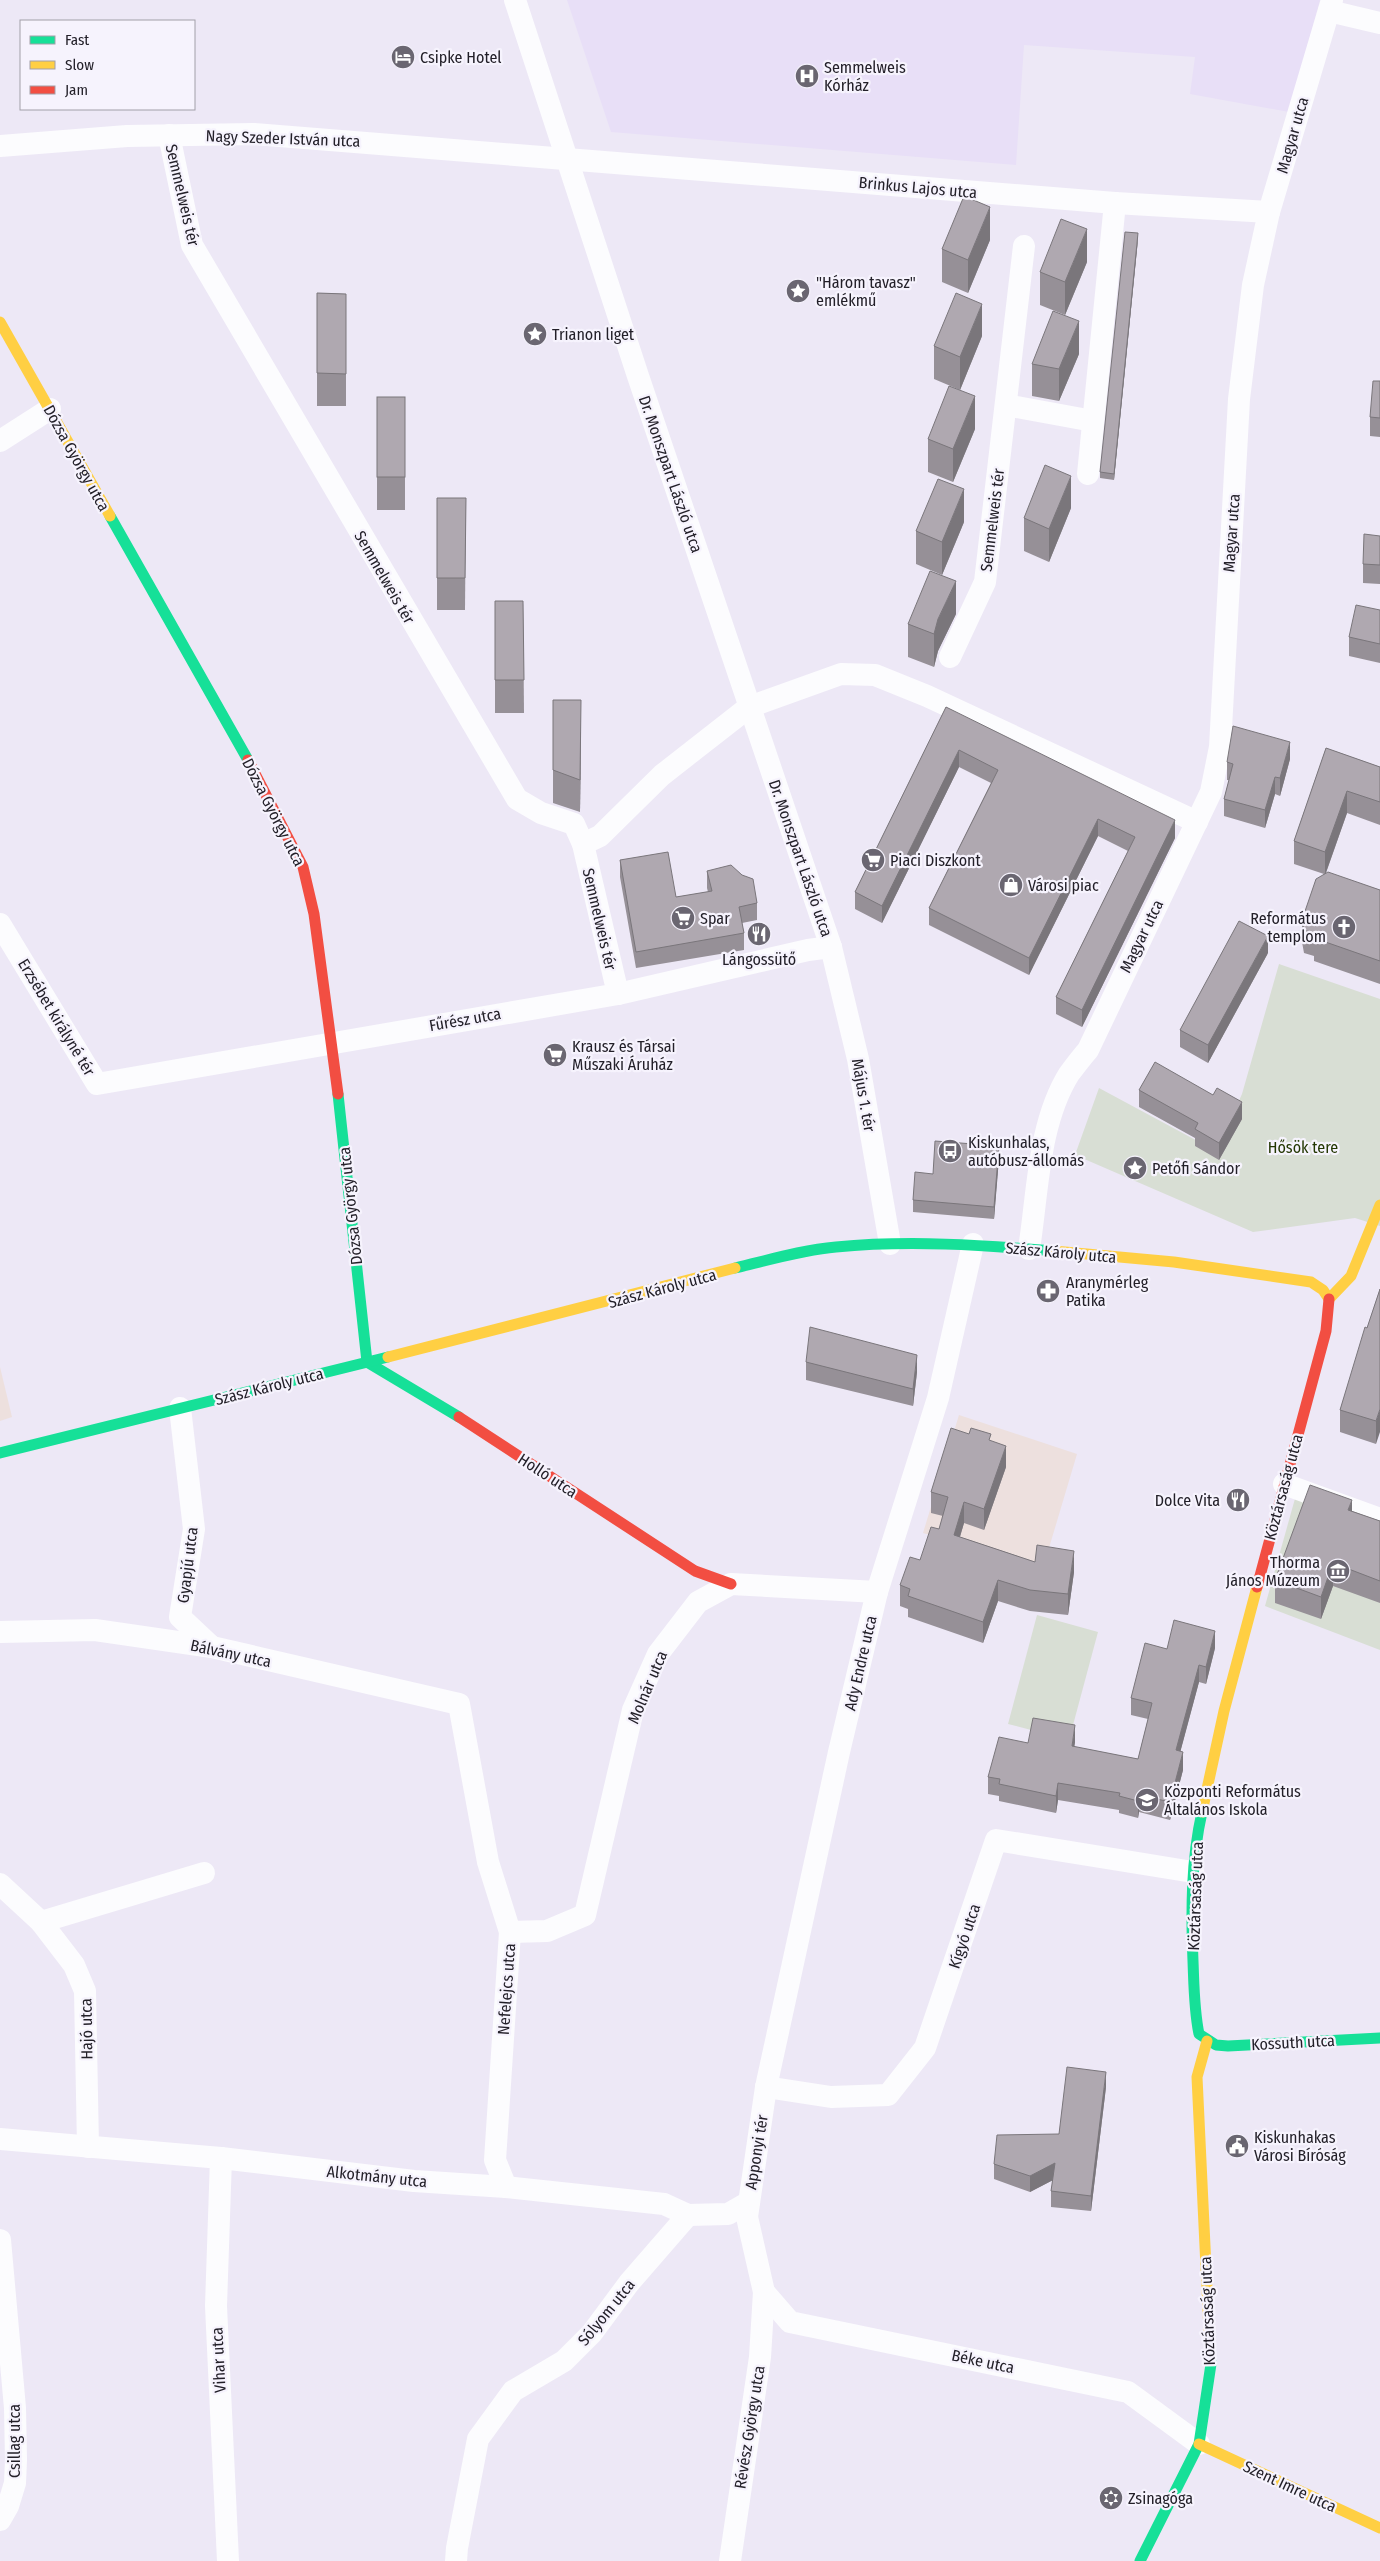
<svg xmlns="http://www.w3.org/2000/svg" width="1380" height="2561" viewBox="0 0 1380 2561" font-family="'Fira Sans Condensed',sans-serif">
	<rect width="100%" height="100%" fill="#ede8f6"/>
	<!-- built -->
	<path fill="#e8dff7" d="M567 0H1320L1289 112 1190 94 1195 57 1024 45 1016 165 611 132Z"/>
	<!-- education -->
	<g fill="#ede0de">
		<path d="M0 1367 12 1417 0 1421Z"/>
		<path d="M959 1415 1077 1454 1046 1558 1024 1565 923 1533Z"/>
	</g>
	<!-- green -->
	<g fill="#d8ded4">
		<path d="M1279 964 1380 999V1226L1355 1218 1253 1232 1075 1155 1099 1088 1216 1151 1242 1094Z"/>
		<path d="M1296 1495 1380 1525V1650L1265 1606Z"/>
		<path d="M1037 1615 1098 1632 1069 1740 1008 1724Z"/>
	</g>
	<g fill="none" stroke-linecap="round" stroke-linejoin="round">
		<!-- street -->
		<g stroke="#fcfcfe" stroke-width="22">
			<path d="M515 0 638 376 831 947 858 1059 890 1244"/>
			<path d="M1329 11 1380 23"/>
			<path d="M169 135 192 245 517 799 541 813 574 824 583 844 618 994"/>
			<path d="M0 146 127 136 254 134 1115 203 1269 212"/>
			<path d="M1006 405 1093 421"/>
			<path d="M0 441 50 409"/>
			<path d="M1088 474 1115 203"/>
			<path d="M950 657 985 582 1024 246"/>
			<path d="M583 844 600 836 662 775 749 707 841 674 875 675 927 696 1197 822"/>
			<path d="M0 924 97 1084 618 994 808 950 831 947"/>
			<path d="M1029 1249C1038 1192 1038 1124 1069 1074 1075 1066 1081 1058 1088 1050L1211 792 1220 747 1239 399 1253 285 1269 212 1332 0"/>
			<path d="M180 1408 194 1529 180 1617 212 1647"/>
			<path d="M1284 1484 1380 1519"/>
			<path d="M0 1632 95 1630 212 1647 459 1704 488 1862 510 1932 495 2160 506 2187"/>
			<path d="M0 1884 41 1922 74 1965 85 1991 88 2147"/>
			<path d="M41 1922 204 1873"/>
			<path d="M510 1932 547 1931 585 1915 633 1710 658 1654 698 1602 731 1584 877 1592"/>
			<path d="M766 2087 831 2097 888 2095 925 2048 996 1840 1193 1872"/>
			<path d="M0 2139 221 2158 414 2181 506 2187 664 2204 688 2215 728 2214 749 2202"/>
			<path d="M221 2158 216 2306 228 2561"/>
			<path d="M0 2240 15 2408 16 2460 15 2483 8 2506 0 2520"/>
			<path d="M764 2292 790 2322 1128 2392 1199 2444"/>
			<path d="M456 2561 457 2548 478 2439 513 2391 564 2361 592 2333 629 2283 688 2215"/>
			<path d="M730 2561 760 2357 764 2292 747 2217 766 2087 839 1752 877 1592 938 1398 973 1244"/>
		</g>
		<!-- fast -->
		<g stroke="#16e098" stroke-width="11">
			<path d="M110 516 248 760"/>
			<path d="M338 1094 367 1362 459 1417"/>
			<path d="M735 1268C769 1260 802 1250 836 1247 909 1240 982 1245 1054 1251"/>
			<path d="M0 1453 388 1357"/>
			<path d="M1202 1812C1191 1861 1191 1911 1193 1961 1194 1986 1194 2010 1199 2034L1216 2045 1228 2046 1380 2038"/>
			<path d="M1140 2561 1199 2444 1211 2364 1210 2352"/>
		</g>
		<!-- slow -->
		<g stroke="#ffcf43" stroke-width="11">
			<path d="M0 322 110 516"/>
			<path d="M1054 1251 1174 1262 1311 1282 1323 1290 1329 1299"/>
			<path d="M1329 1299 1351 1276 1380 1205"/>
			<path d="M388 1357 735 1268"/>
			<path d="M1202 1812 1224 1711 1257 1587"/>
			<path d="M1207 2041 1197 2077 1210 2352"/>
			<path d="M1199 2444 1380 2528"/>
		</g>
		<!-- jam -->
		<g stroke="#f24e42" stroke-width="11">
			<path d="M248 760 303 867 314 914 338 1094"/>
			<path d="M459 1417 695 1571 731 1584"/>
			<path d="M1257 1587 1326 1331 1329 1299"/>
		</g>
	</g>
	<!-- wall -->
	<g fill="#969097">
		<path d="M1138 239 1114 480 1100 478V472Z"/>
		<path d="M990 240 968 293 942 282V249Z"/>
		<path d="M1087 262 1065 315 1040 305V272Z"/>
		<path d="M317 293 346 294V406H317Z"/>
		<path d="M982 336 960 390 934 379V346Z"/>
		<path d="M1079 354 1059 401 1032 396V364Z"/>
		<path d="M1380 381V437L1370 436V417Z"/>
		<rect x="377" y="397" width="28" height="113"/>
		<path d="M975 429 953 482 928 472V439Z"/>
		<path d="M437 498H466L465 610H437Z"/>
		<path d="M1071 508 1049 562 1024 551V518Z"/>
		<path d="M964 522 942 575 916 564V531Z"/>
		<path d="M1380 536V584L1363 583V564Z"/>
		<path d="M495 601H523L524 713H495Z"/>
		<path d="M1380 610V663L1349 656V637Z"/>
		<path d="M956 614 938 651 934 667 908 657V624Z"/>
		<path d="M553 700 581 733 580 812 553 803Z"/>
		<path d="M946 707 1175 838 1082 1027 1056 1014V997L1128 851 1098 836 1029 975 929 925V908L991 783 959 767 882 923 855 909V892Z"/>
		<path d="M1326 748 1380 767V825L1347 813 1326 873 1380 890V984L1314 961V956L1304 953 1302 942V920L1324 874 1294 864V841Z"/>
		<path d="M1290 759 1280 796 1275 794 1265 828 1224 816V799L1229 780H1227V762Z"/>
		<path d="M620 860 676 897 708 892 707 888V871L757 903V920L742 923 744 933V950L636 968 620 877Z"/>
		<path d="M1268 953 1208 1063 1180 1047V1030Z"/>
		<path d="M1139 1090 1242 1119 1219 1160 1195 1146V1138L1139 1107Z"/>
		<path d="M999 1158 994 1219 913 1212V1200L933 1174Z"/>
		<path d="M1380 1289 1376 1444 1340 1432V1410Z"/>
		<path d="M806 1362 917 1372 913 1406 806 1380Z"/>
		<path d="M991 1441 1006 1467 984 1530 964 1523 960 1537 1035 1562 1074 1572 1068 1615 1030 1611 998 1601 983 1643 908 1617V1609L900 1606V1585L920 1560 939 1529 943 1516 931 1513V1492Z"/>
		<path d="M1352 1511 1380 1521V1603L1333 1586 1321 1619 1275 1603V1580Z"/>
		<path d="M1215 1648 1206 1684 1199 1682 1180 1752 1183 1770 1170 1820 1139 1812 1138 1818 1119 1813V1810L1058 1800 1056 1813 999 1801V1796L988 1794V1777L1028 1743 1075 1742 1074 1747 1138 1759 1148 1719 1131 1715V1698L1167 1649Z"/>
		<path d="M1106 2087 1091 2211 1051 2207V2191L1053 2180 1030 2192 994 2179V2164L1059 2134Z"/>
	</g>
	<!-- shaded-wall -->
	<g fill="#7a767b">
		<path d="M990 207V240L968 293V260Z"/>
		<path d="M1087 229V262L1065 315V282Z"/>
		<path d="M1138 233V239L1114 480V474Z"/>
		<path d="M982 304V336L960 390V357Z"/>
		<path d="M1079 321V354L1059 401V369Z"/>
		<path d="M975 396V429L953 482V449Z"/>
		<path d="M1071 476V508L1049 562V529Z"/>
		<path d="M964 489V522L942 575V542Z"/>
		<path d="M956 581V614L938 651 934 667V634L938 619Z"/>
		<path d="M581 700V733L580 812V780Z"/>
		<path d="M1290 742V759L1280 796V778Z"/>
		<path d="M959 750V767L882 923V906Z"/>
		<path d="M1275 777V794L1265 828V810Z"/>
		<path d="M1347 791V813L1325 875V852Z"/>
		<path d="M1098 819V836L1029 975V958Z"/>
		<path d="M1175 820V838L1082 1027V1010Z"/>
		<path d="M1268 936V953L1208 1063V1045Z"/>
		<path d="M1242 1102V1119L1219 1160V1143Z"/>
		<path d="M999 1146V1158L994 1219V1207Z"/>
		<path d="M917 1355V1372L913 1406V1389Z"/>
		<path d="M1380 1409V1432L1376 1444V1421Z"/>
		<path d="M1006 1446V1467L984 1530V1509Z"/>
		<path d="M1352 1500V1523L1348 1510Z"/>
		<path d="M964 1502V1523L954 1556V1535Z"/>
		<path d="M1074 1551V1572L1068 1615V1594Z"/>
		<path d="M1333 1563V1586L1321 1619V1597Z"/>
		<path d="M998 1580V1601L983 1643V1622Z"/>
		<path d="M1215 1631V1648L1206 1684V1667Z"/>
		<path d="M1199 1665V1682L1176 1768V1750Z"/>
		<path d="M1075 1725V1742L1072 1763V1746Z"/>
		<path d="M1183 1752V1770L1170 1820V1802Z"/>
		<path d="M1058 1783V1800L1056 1813V1796Z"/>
		<path d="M1139 1795V1812L1138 1818V1801Z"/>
		<path d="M1106 2072V2087L1091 2211V2196Z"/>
		<path d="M1055 2163V2179L1030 2192V2176Z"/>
	</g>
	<!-- building -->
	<g fill="#afa8b0" stroke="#7a767b">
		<path d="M964 196 990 207 968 260 942 249Z"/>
		<path d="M1061 219 1087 229 1065 282 1040 272Z"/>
		<path d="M1125 232 1138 233 1114 474 1100 472Z"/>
		<path d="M317 293 346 294V374L317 373Z"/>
		<path d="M956 293 982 304 960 357 934 346Z"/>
		<path d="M1053 311 1079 321 1059 369 1032 364Z"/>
		<path d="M1373 381H1380V418L1370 417Z"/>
		<path d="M949 386 975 396 953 449 928 439Z"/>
		<rect x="377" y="397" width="28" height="80"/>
		<path d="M1045 465 1071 476 1049 529 1024 518Z"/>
		<path d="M938 479 964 489 942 542 916 531Z"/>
		<path d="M437 498H466L465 578H437Z"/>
		<path d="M1364 534 1380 536V565L1363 564Z"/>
		<path d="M930 571 956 581 938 619 934 634 908 624Z"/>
		<path d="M495 601H523L524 680H495Z"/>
		<path d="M1356 605 1380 610V644L1349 637Z"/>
		<path d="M553 700H581L580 780 553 770Z"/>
		<path d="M946 707 1175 820 1082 1010 1056 997 1135 837 1098 819 1029 958 929 908 998 770 959 750 882 906 855 892Z"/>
		<path d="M1233 726 1290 742 1280 778 1275 777 1265 810 1224 799 1233 764 1227 762Z"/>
		<path d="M1326 748 1380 767V802L1347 791 1325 852 1294 841Z"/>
		<path d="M668 852 676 897 712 891 707 871 731 865 742 875 753 879 757 903 739 907 744 933 636 952 620 860Z"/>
		<path d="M1328 872 1380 890V961L1314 938 1315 934 1304 930 1302 920 1316 879Z"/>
		<path d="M1239 921 1268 936 1208 1045 1180 1030Z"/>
		<path d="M1155 1062 1213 1095 1217 1088 1242 1102 1219 1143 1195 1129 1198 1123 1139 1090Z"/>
		<path d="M935 1141 999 1146 994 1207 913 1200 915 1172 933 1174Z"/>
		<path d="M1380 1289V1409L1376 1421 1340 1410 1365 1327 1367 1328Z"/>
		<path d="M810 1327 917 1355 913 1389 806 1362Z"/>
		<path d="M951 1428 969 1434 971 1428 991 1434 989 1440 1006 1446 984 1509 964 1502 954 1535 1035 1562 1037 1545 1074 1551 1068 1594 1030 1590 998 1580 983 1622 908 1596 910 1589 900 1585 910 1557 920 1560 931 1527 939 1529 948 1497 931 1492Z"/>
		<path d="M1310 1485 1352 1500 1348 1510 1380 1521V1581L1333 1563 1321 1597 1275 1580Z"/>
		<path d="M1174 1620 1215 1631 1206 1667 1199 1665 1176 1750 1183 1752 1170 1802 1139 1795 1138 1801 1119 1796 1120 1793 1058 1783 1056 1796 999 1784 1000 1779 988 1777 999 1737 1028 1743 1033 1718 1075 1725 1072 1746 1138 1759 1152 1703 1131 1698 1145 1643 1167 1649Z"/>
		<path d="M1067 2067 1106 2072 1091 2196 1051 2191 1055 2163 1030 2176 994 2164 997 2135 1059 2134Z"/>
	</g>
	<!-- icons -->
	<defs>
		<g id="hotel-disc" transform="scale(1.25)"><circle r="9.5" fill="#6a6671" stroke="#f6f3fd"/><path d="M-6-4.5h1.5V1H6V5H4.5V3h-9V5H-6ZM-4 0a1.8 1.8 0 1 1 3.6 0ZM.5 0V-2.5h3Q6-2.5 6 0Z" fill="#fff"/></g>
		<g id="hospital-disc" transform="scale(1.25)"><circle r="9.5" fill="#6a6671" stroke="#f6f3fd"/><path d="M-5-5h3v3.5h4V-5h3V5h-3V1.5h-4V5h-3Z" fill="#fff"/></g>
		<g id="sight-disc" transform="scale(1.25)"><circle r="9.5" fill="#6a6671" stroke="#f6f3fd"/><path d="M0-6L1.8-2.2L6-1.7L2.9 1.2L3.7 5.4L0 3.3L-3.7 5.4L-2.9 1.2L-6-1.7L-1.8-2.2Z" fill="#fff"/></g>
		<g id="supermarket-disc" transform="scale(1.25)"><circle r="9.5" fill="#6a6671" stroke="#f6f3fd"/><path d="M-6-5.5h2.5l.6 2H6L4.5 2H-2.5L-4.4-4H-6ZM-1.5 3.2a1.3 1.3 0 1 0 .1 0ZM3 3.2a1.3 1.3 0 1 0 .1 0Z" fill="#fff"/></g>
		<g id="shop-disc" transform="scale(1.25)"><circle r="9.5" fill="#6a6671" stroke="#f6f3fd"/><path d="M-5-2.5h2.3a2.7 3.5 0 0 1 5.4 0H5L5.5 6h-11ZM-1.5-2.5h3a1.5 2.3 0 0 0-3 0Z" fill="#fff"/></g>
		<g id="church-disc" transform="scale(1.25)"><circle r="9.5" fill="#6a6671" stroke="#f6f3fd"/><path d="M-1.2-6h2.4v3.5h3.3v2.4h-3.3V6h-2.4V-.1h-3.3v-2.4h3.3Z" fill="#fff"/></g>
		<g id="restaurant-disc" transform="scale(1.25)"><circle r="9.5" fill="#6a6671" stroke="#f6f3fd"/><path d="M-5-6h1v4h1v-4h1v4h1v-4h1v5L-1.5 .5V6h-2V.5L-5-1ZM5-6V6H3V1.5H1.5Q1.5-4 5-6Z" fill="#fff"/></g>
		<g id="bus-disc" transform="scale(1.25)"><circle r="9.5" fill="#6a6671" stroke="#f6f3fd"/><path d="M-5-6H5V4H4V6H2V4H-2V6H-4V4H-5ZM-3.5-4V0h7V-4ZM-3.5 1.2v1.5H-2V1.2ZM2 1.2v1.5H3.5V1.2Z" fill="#fff"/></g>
		<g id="pharmacy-disc" transform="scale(1.25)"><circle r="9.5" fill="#6a6671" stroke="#f6f3fd"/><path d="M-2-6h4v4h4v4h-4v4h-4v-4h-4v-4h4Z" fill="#fff"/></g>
		<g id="museum-disc" transform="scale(1.25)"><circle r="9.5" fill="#6a6671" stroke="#f6f3fd"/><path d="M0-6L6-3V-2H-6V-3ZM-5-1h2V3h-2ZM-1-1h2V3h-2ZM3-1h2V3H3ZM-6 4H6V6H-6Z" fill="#fff"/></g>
		<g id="school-disc" transform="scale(1.25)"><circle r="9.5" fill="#6a6671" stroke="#f6f3fd"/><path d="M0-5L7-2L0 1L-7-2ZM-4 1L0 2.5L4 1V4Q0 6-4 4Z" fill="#fff"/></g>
		<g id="civic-disc" transform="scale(1.25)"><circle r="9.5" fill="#6a6671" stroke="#f6f3fd"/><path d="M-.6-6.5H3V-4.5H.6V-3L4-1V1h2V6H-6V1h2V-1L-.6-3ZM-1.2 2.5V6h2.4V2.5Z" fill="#fff"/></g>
		<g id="synagogue-disc" transform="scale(1.25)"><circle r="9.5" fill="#6a6671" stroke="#f6f3fd"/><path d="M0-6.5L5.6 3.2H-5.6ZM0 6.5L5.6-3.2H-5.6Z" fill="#fff"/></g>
	</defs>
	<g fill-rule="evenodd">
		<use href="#hotel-disc" x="403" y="57"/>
		<use href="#hospital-disc" x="807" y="76"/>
		<use href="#sight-disc" x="798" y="291"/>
		<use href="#sight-disc" x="535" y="334"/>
		<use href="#supermarket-disc" x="873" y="860"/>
		<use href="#shop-disc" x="1011" y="885"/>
		<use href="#supermarket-disc" x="683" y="918"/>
		<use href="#church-disc" x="1344" y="927"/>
		<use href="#restaurant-disc" x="759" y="934"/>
		<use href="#supermarket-disc" x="555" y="1055"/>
		<use href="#bus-disc" x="950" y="1151"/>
		<use href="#sight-disc" x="1135" y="1168"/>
		<use href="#pharmacy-disc" x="1048" y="1291"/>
		<use href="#restaurant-disc" x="1238" y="1500"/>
		<use href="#museum-disc" x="1338" y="1571"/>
		<use href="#school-disc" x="1147" y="1800"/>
		<use href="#civic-disc" x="1237" y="2146"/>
		<use href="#synagogue-disc" x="1111" y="2498"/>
	</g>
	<g text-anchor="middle" stroke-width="4.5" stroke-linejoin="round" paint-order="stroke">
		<!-- poi labels -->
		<g font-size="16" fill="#232029" stroke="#f6f3fd" text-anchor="start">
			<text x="420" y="63">Csipke Hotel</text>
			<text x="824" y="73">Semmelweis<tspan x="824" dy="18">Kórház</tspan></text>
			<text x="816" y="288">"Három tavasz"<tspan x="816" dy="18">emlékmű</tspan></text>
			<text x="552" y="340">Trianon liget</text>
			<text x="890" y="866">Piaci Diszkont</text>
			<text x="1028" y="891">Városi piac</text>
			<text x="700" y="924">Spar</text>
			<text x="1326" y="924" text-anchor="end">Református<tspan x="1326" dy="18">templom</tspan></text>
			<text x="759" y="965" text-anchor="middle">Lángossütő</text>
			<text x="572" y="1052">Krausz és Társai<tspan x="572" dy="18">Műszaki Áruház</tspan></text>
			<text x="968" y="1148">Kiskunhalas,<tspan x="968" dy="18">autóbusz-állomás</tspan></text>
			<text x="1152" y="1174">Petőfi Sándor</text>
			<text x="1066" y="1288">Aranymérleg<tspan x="1066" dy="18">Patika</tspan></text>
			<text x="1220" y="1506" text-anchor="end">Dolce Vita</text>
			<text x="1320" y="1568" text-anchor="end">Thorma<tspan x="1320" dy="18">János Múzeum</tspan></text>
			<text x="1164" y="1797">Központi Református<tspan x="1164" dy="18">Általános Iskola</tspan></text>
			<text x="1254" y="2143">Kiskunhakas<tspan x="1254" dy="18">Városi Bíróság</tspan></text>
			<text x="1128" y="2504">Zsinagóga</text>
		</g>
		<!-- street labels -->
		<g font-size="16" fill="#232029" stroke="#f6f3fd">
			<text transform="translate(1292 135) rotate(-74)" y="6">Magyar utca</text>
			<text transform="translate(283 138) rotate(2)" y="6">Nagy Szeder István utca</text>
			<text transform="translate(918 187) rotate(5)" y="6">Brinkus Lajos utca</text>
			<text transform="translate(183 195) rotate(77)" y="6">Semmelweis tér</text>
			<text transform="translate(77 458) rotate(61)" y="6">Dózsa György utca</text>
			<text transform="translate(671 474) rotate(71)" y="6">Dr. Monszpart László utca</text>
			<text transform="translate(992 520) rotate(-83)" y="6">Semmelweis tér</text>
			<text transform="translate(1231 533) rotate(-86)" y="6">Magyar utca</text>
			<text transform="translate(385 577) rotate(60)" y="6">Semmelweis tér</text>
			<text transform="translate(274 812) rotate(63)" y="6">Dózsa György utca</text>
			<text transform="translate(801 858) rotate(71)" y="6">Dr. Monszpart László utca</text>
			<text transform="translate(600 919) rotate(77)" y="6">Semmelweis tér</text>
			<text transform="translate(1141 936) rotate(-64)" y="6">Magyar utca</text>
			<text transform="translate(57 1017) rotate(59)" y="6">Erzsébet királyné tér</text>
			<text transform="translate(465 1019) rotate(-10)" y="6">Fűrész utca</text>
			<text transform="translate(864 1095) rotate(80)" y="6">Május 1. tér</text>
			<text transform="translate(350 1206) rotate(-96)" y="6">Dózsa György utca</text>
			<text transform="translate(1061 1252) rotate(5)" y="6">Szász Károly utca</text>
			<text transform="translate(662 1288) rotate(-15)" y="6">Szász Károly utca</text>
			<text transform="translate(269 1386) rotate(-14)" y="6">Szász Károly utca</text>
			<text transform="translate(548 1475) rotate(33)" y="6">Holló utca</text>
			<text transform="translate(1283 1487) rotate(-75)" y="6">Köztársaság utca</text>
			<text transform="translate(187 1565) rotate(-83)" y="6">Gyapjú utca</text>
			<text transform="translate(231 1653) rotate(12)" y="6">Bálvány utca</text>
			<text transform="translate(860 1663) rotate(-77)" y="6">Ady Endre utca</text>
			<text transform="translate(647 1687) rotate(-67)" y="6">Molnár utca</text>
			<text transform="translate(1195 1896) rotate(-88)" y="6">Köztársaság utca</text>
			<text transform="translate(964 1936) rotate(-71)" y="6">Kígyó utca</text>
			<text transform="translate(506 1989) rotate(-86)" y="6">Nefelejcs utca</text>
			<text transform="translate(86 2029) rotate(-91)" y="6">Hajó utca</text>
			<text transform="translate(1293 2042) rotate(-3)" y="6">Kossuth utca</text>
			<text transform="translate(756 2152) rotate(-81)" y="6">Apponyi tér</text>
			<text transform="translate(377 2176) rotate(6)" y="6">Alkotmány utca</text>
			<text transform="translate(1207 2311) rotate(-92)" y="6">Köztársaság utca</text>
			<text transform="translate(606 2312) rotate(-51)" y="6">Sólyom utca</text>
			<text transform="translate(218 2360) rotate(-93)" y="6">Vihar utca</text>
			<text transform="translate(983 2361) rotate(12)" y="6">Béke utca</text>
			<text transform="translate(749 2427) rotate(-81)" y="6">Révész György utca</text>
			<text transform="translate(14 2441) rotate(-90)" y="6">Csillag utca</text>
			<text transform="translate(1290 2486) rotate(25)" y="6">Szent Imre utca</text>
		</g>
		<!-- park labels -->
		<g font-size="16" fill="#233702" stroke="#f6f3fd">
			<text x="1303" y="1153">Hősök tere</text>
		</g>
	</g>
	<!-- legend -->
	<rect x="20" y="20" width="175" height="90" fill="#f6f3fd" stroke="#a29fa8"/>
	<rect x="30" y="36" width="25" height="8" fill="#16e098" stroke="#a29fa8"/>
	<text x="65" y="45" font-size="15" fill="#232029">Fast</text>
	<rect x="30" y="61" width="25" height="8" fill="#ffcf43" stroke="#a29fa8"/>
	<text x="65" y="70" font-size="15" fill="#232029">Slow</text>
	<rect x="30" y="86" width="25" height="8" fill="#f24e42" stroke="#a29fa8"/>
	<text x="65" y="95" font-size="15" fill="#232029">Jam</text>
</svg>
